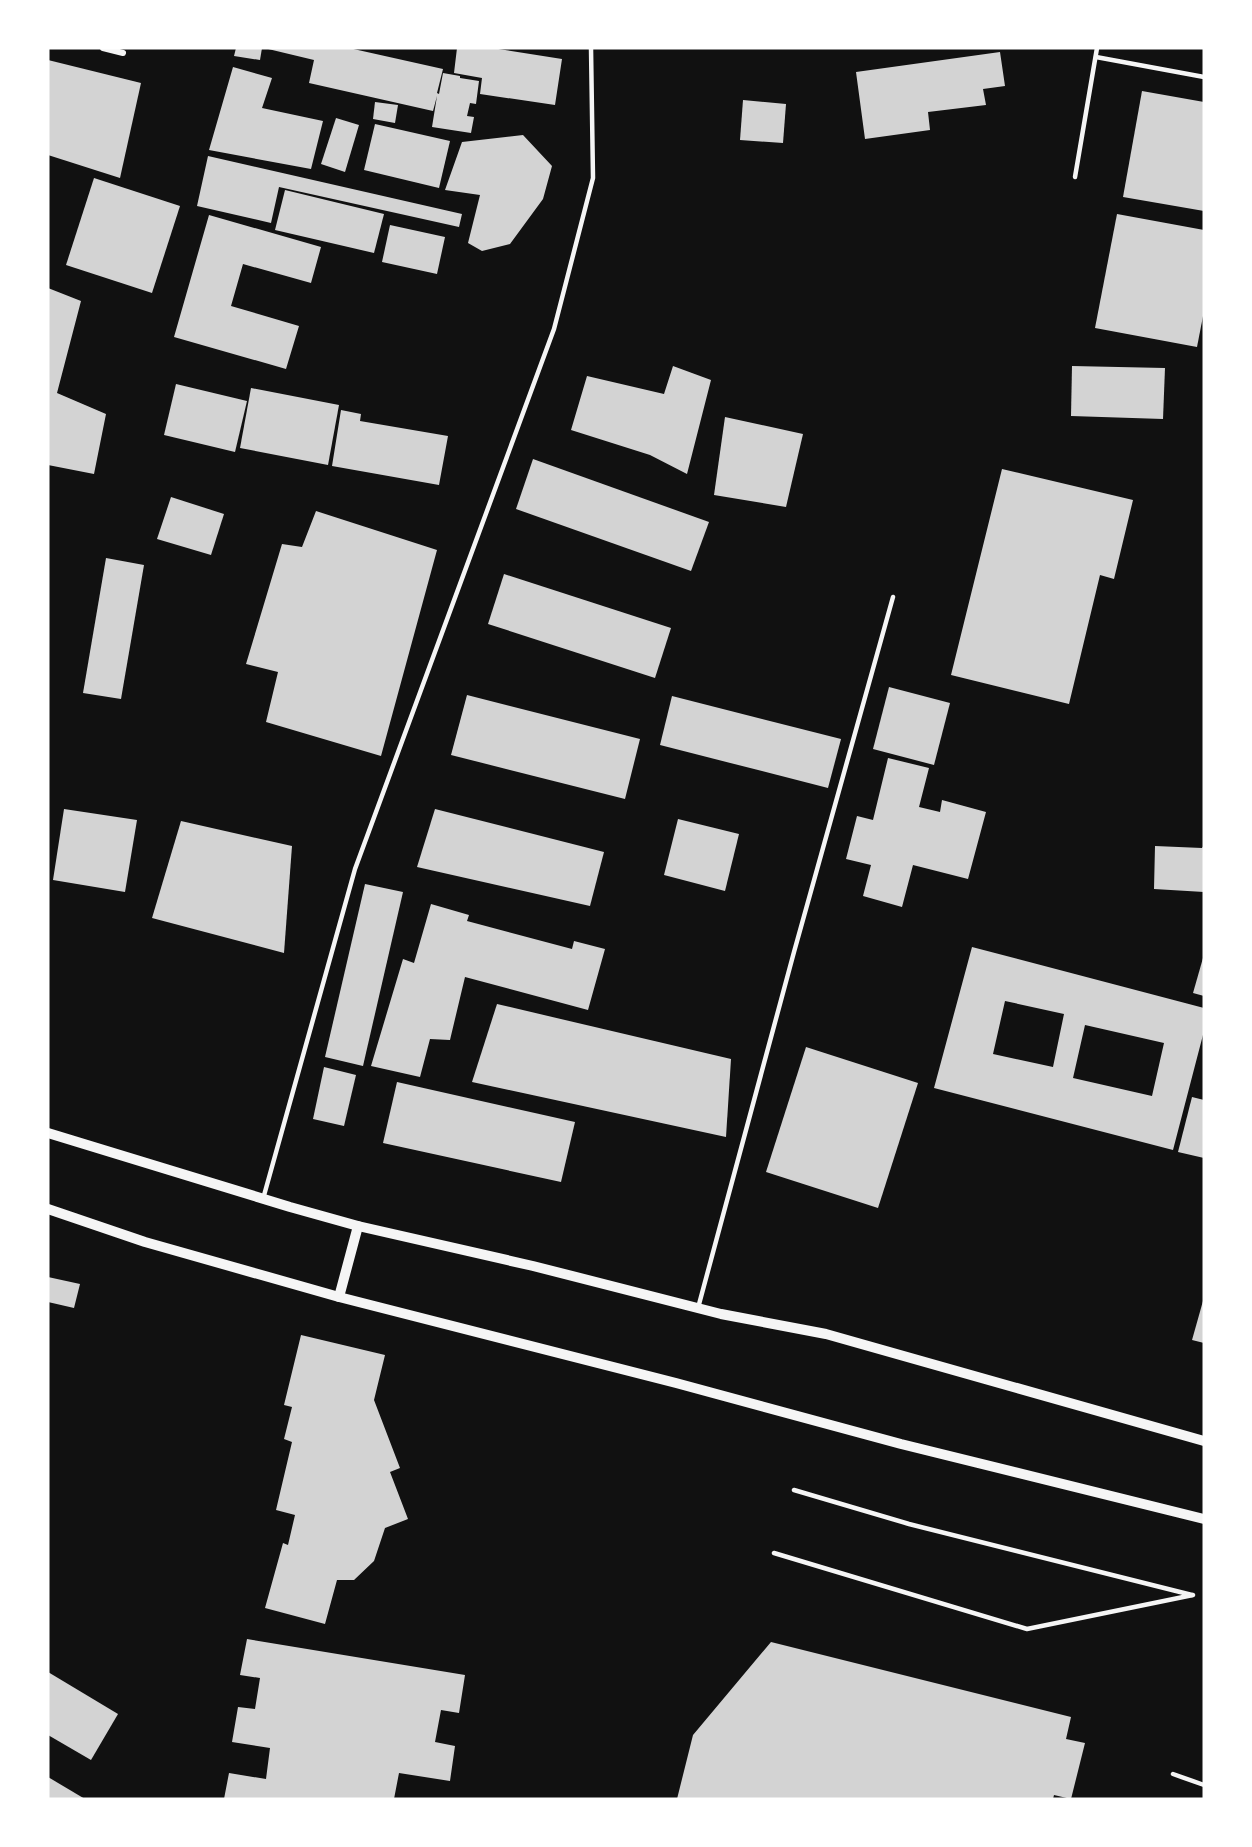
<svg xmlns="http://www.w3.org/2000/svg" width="1252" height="1847" viewBox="0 0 1252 1847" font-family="'Alegreya Sans',sans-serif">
	<rect width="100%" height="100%" fill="#111"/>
	<!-- building -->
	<g fill="#d3d3d3" fill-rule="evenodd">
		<path d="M236 48H262L260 60 234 56Z"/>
		<path d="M264 48H349L443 69 437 93 439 94 443 73 460 76V78L479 81 476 104 470 103 467 116 474 117 471 133 432 127 437 96 433 111 309 83 314 60Z"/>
		<path d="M457 48H492L562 59 555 105 480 94 482 78 454 73Z"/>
		<path d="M1000 52 1005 86 983 89 986 105 928 112 930 130 865 139 856 72Z"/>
		<path d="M48 60 141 83 120 178 48 155Z"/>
		<path d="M233 67 272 78 262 108 323 121 311 169 209 150Z"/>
		<path d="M1142 91 1204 102V211L1123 197Z"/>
		<path d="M743 100 786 104 783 143 740 140Z"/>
		<path d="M375 102 398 105 395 123 373 119Z"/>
		<path d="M336 118 359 125 345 172 321 164Z"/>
		<path d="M375 124 450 141 439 188 364 170Z"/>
		<path d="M523 135 552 166 543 199 510 244 482 251 468 243 480 195 445 190 462 142Z"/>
		<path d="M208 156 462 214 459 227 279 187 271 223 197 206Z"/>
		<path d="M94 178 180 206 152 293 66 265Z"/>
		<path d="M285 190 384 214 374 253 275 230Z"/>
		<path d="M1117 214 1204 230V311L1197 347 1095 328Z"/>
		<path d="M209 215 321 247 311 283 243 264 231 306 299 326 286 369 174 337Z"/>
		<path d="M390 225 445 237 437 274 382 262Z"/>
		<path d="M48 288 81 301 57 393 106 414 94 474 48 465Z"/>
		<path d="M673 366 711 380 687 474 650 455 571 430 587 376 664 394Z"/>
		<path d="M1072 366 1165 368 1163 419 1071 416Z"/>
		<path d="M176 384 247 401 235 452 164 435Z"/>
		<path d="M251 388 339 405 328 465 240 448Z"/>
		<path d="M341 410 361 414 360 421 448 436 439 485 332 466Z"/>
		<path d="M725 417 803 434 786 507 714 495Z"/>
		<path d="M533 459 709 522 691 571 516 509Z"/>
		<path d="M1002 469 1133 500 1114 579 1100 575 1069 704 951 675Z"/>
		<path d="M171 497 224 514 211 555 157 539Z"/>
		<path d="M316 511 437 550 381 756 266 722 278 672 246 664 282 544 302 547Z"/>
		<path d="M106 558 144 565 121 699 83 693Z"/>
		<path d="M504 574 671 628 655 678 488 624Z"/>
		<path d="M889 687 950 703 934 765 873 749Z"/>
		<path d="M467 695 640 739 625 799 451 755Z"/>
		<path d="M672 696 841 739 828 788 660 745Z"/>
		<path d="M888 758 929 768 919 807 940 812 942 800 986 812 968 879 913 865 902 907 863 896 871 865 846 859 857 816 873 820Z"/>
		<path d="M64 809 137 820 125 892 53 880Z"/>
		<path d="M435 809 604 852 590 906 417 867Z"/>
		<path d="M678 819 739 834 725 891 664 875Z"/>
		<path d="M181 821 292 846 284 953 152 918Z"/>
		<path d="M1204 845V892L1154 889 1155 846 1202 848Z"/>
		<path d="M365 884 403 892 363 1066 325 1057Z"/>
		<path d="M431 904 469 915 467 921 572 949 574 941 605 949 588 1010 465 977 450 1040 430 1039 420 1077 371 1066 403 959 414 963Z"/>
		<path d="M972 947 1204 1008V1031L1173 1150 934 1088ZM1005 1001 1064 1014 1053 1067 993 1054ZM1085 1025 1164 1043 1152 1096 1073 1078Z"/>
		<path d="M1203 958H1204V996L1193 993Z"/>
		<path d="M497 1004 731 1059 726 1137 472 1082Z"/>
		<path d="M806 1047 918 1083 878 1208 766 1172Z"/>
		<path d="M324 1067 356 1075 344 1126 313 1119Z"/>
		<path d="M397 1082 575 1122 561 1182 383 1143Z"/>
		<path d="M1192 1097 1204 1100V1158L1178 1152Z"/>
		<path d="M48 1277 80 1284 74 1308 48 1302Z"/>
		<path d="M1203 1301H1204V1343L1192 1340Z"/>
		<path d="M301 1335 385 1355 374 1400 400 1468 390 1472 408 1519 385 1528 374 1561 354 1580H337L325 1624 265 1608 283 1543 288 1545 295 1515 276 1510 292 1442 284 1439 292 1407 284 1405Z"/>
		<path d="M247 1639 465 1675 459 1713 441 1710 435 1742 455 1746 450 1781 399 1773 394 1799H224L229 1773 266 1779 270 1748 232 1742 238 1707 255 1709 260 1678 240 1675Z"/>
		<path d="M771 1642 1071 1717 1066 1739 1085 1743 1071 1799 1054 1795 1053 1799H677L693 1735Z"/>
		<path d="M48 1672 118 1714 91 1760 48 1735Z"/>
		<path d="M48 1777 85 1799H48Z"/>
	</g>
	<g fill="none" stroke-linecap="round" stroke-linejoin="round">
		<!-- service -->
		<g stroke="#f5f5f5" stroke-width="4.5">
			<path d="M1096 57 1204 77"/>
			<path d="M1075 177 1097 48"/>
			<path d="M263 1199 355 869 554 329 593 178 591 48"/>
			<path d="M698 1308 794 952 893 597"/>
			<path d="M794 1490 909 1524 1192 1595"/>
			<path d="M774 1553 1027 1629 1193 1595"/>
			<path d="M1173 1774 1204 1785"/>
		</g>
		<!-- minor -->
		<path stroke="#f5f5f5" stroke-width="6" d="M103 48 123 53"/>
		<!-- tertiary -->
		<g stroke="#f5f5f5" stroke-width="10">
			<path d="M48 1133 290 1207 358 1226 533 1266 721 1314 826 1334 1204 1441"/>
			<path d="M48 1209 145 1242 339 1297 676 1383 901 1444 1204 1519"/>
			<path d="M339 1297 358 1226"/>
		</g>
	</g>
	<!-- border -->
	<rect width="1252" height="1847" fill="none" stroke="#ffffff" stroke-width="99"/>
</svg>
